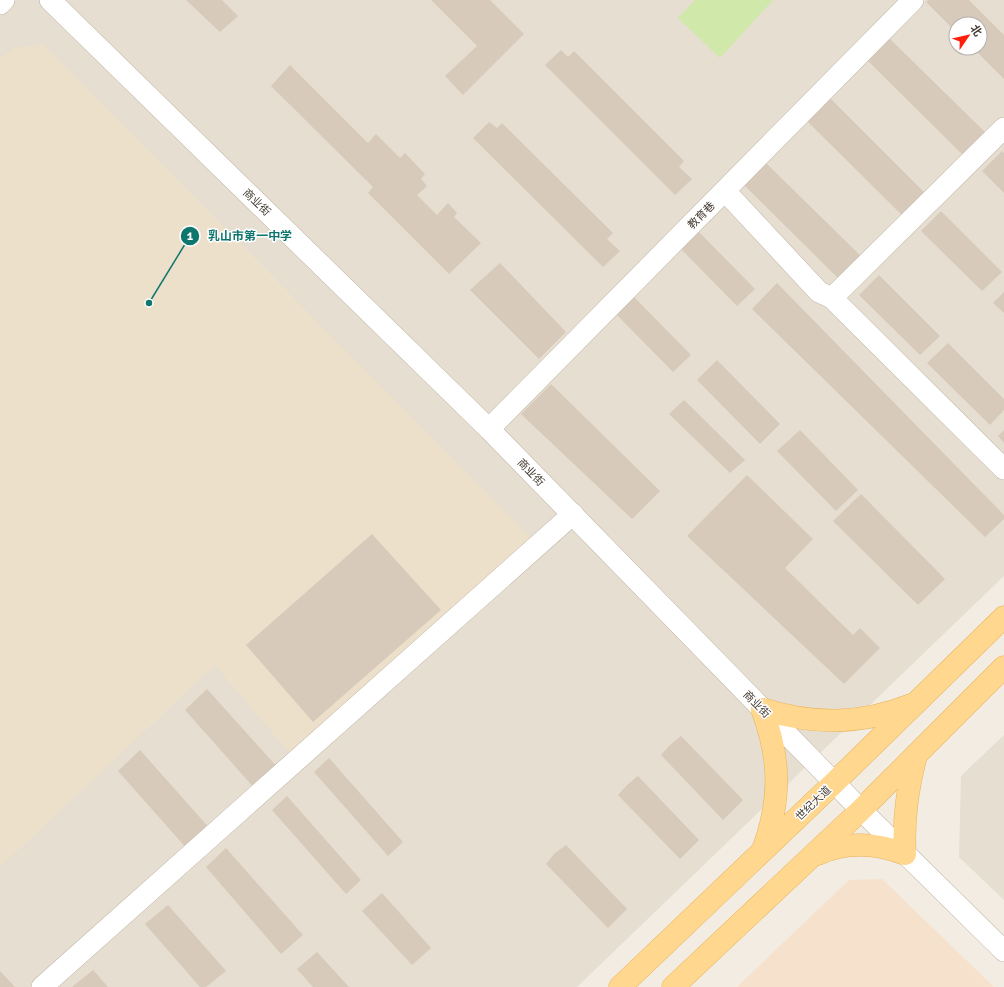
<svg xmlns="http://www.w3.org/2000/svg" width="1004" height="987" viewBox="0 0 1004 987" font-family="Signika,'Noto Sans SC',sans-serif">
	<rect width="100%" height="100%" fill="#f2ece2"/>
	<!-- residential -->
	<g fill="#e6ded0" fill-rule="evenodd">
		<path d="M0 0H1004V576L577 987H0ZM956 24H980V48H956Z"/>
		<path d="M1004 735V900L959 857 961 776Z"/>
	</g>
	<!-- commercial -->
	<path fill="#f6e1cc" d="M882 879 994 987H737L849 880Z"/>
	<!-- education -->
	<path fill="#ece0cb" d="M43 44 539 546 294 758 215 665 0 867V59L13 48Z"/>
	<!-- green -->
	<path fill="#d0e8a9" d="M695 0H773L720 58 678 18Z"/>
	<!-- building -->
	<g fill="#d7caba">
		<path d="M186 0H222L238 16 220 32Z"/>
		<path d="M431 0H490L524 34 463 95 445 76 477 46Z"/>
		<path d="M928 0H969L1004 35V79L973 48H980V24H956V32L926 2Z"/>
		<path d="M888 37 993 140 970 162 866 59Z"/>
		<path d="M561 50 568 57 574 51 684 161 679 167 692 179 675 195 545 65Z"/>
		<path d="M290 65 368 143 376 134 400 158 405 153 425 174 421 179 427 186 417 195 437 215 448 203 457 213 454 217 481 243 449 274 368 193 373 187 271 86Z"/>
		<path d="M830 98 934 202 911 224 807 121Z"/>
		<path d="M489 122 497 128 502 123 613 233 607 239 620 251 603 267 473 138Z"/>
		<path d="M1002 151 1004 153V193L982 171Z"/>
		<path d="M766 163 871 266 848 288 744 185Z"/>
		<path d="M941 211 1002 272 982 291 921 231Z"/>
		<path d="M697 230 755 289 737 306 679 247Z"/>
		<path d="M500 263 566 332 539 359 470 290Z"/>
		<path d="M879 275 940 336 920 355 859 295Z"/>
		<path d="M777 283 1004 515V519L985 537 752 309Z"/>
		<path d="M1004 292V313L993 303Z"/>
		<path d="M633 296 691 355 673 372 615 313Z"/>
		<path d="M948 343 1004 399V410L990 425 927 363Z"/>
		<path d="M717 360 780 424 760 444 697 380Z"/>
		<path d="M551 384 660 491 632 519 521 414Z"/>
		<path d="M684 400 745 460 730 473 669 414Z"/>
		<path d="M800 430 858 490 836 511 777 451Z"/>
		<path d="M1004 430V443L998 436Z"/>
		<path d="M747 475 813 539 785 568 853 635 860 628 880 648 844 684 687 536Z"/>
		<path d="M861 494 945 579 918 605 833 521Z"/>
		<path d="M372 534 441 610 313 722 246 645Z"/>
		<path d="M207 689 279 769 256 790 185 710Z"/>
		<path d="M681 736 743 800 723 820 661 755 670 745Z"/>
		<path d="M140 750 212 831 189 851 118 771Z"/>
		<path d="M329 758 403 842 388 856 314 772Z"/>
		<path d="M638 776 699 840 680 859 618 795 627 785Z"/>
		<path d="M287 796 361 880 346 894 272 810Z"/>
		<path d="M566 845 627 909 608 928 546 864 554 854Z"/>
		<path d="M226 848 303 935 281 954 206 867Z"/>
		<path d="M382 893 431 948 412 965 362 911Z"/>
		<path d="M168 905 226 971 206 987H200L145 924Z"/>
		<path d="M317 952 349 987H313L297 969Z"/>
		<path d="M93 970 108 987H72Z"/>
		<path d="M0 971 15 987H0Z"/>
	</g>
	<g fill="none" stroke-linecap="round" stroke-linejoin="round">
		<!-- minor casing -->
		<g stroke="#c0b6a8" stroke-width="22">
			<g id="minor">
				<path d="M50 0 489 429 861 810 1004 951"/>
				<path d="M0 4 4 0"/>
				<path d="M725 191 819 292 832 298 1004 469"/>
				<path d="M832 298 1004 128"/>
				<path d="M489 429 913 0"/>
				<path d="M42 987 573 514"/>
			</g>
		</g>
		<!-- major casing -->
		<g stroke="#e7b35b" stroke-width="23">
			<g id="major">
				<path d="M762 709C813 725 861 725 911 705"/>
				<path d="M762 709C781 760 781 800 763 850"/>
				<path d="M818 854C847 841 876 843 905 854 903 820 907 789 916 756"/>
				<path d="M620 987 835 782 1004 617"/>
				<path d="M673 987 861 810 1004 667"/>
			</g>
		</g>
		<!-- minor -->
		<use href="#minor" stroke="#fff" stroke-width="21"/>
		<!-- major -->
		<use href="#major" stroke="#ffd78e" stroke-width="22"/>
	</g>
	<g text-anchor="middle" stroke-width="3" stroke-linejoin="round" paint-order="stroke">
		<!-- street labels -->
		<g font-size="11" fill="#443c33" stroke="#fff">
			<text transform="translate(257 202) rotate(44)" y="4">商业街</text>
			<text transform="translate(701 215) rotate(-45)" y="4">教育巷</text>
			<text transform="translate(531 472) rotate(46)" y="4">商业街</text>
			<text transform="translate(757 704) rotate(45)" y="4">商业街</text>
			<text transform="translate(813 803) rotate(-44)" y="4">世纪大道</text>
		</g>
	</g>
	<!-- callouts -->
	<path fill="none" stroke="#0f766e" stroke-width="1.5" d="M149 303L190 236"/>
	<g fill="#0f766e" stroke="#fff" stroke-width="1.5">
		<circle cx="149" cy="303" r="4"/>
		<circle cx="190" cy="236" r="10"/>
	</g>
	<g font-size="12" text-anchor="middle" font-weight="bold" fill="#fff">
		<text x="190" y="240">1</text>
	</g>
	<g font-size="12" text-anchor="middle" font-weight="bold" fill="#0f766e" stroke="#fff" stroke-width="3" stroke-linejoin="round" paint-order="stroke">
		<text x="250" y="240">乳山市第一中学</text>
	</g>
	<!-- north arrow -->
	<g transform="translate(968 36) rotate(56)"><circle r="19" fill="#ffffff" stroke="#b4b1ad"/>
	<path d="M0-3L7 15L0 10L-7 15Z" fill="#ff1f0c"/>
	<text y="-6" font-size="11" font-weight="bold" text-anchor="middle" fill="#443c33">北</text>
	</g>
</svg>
